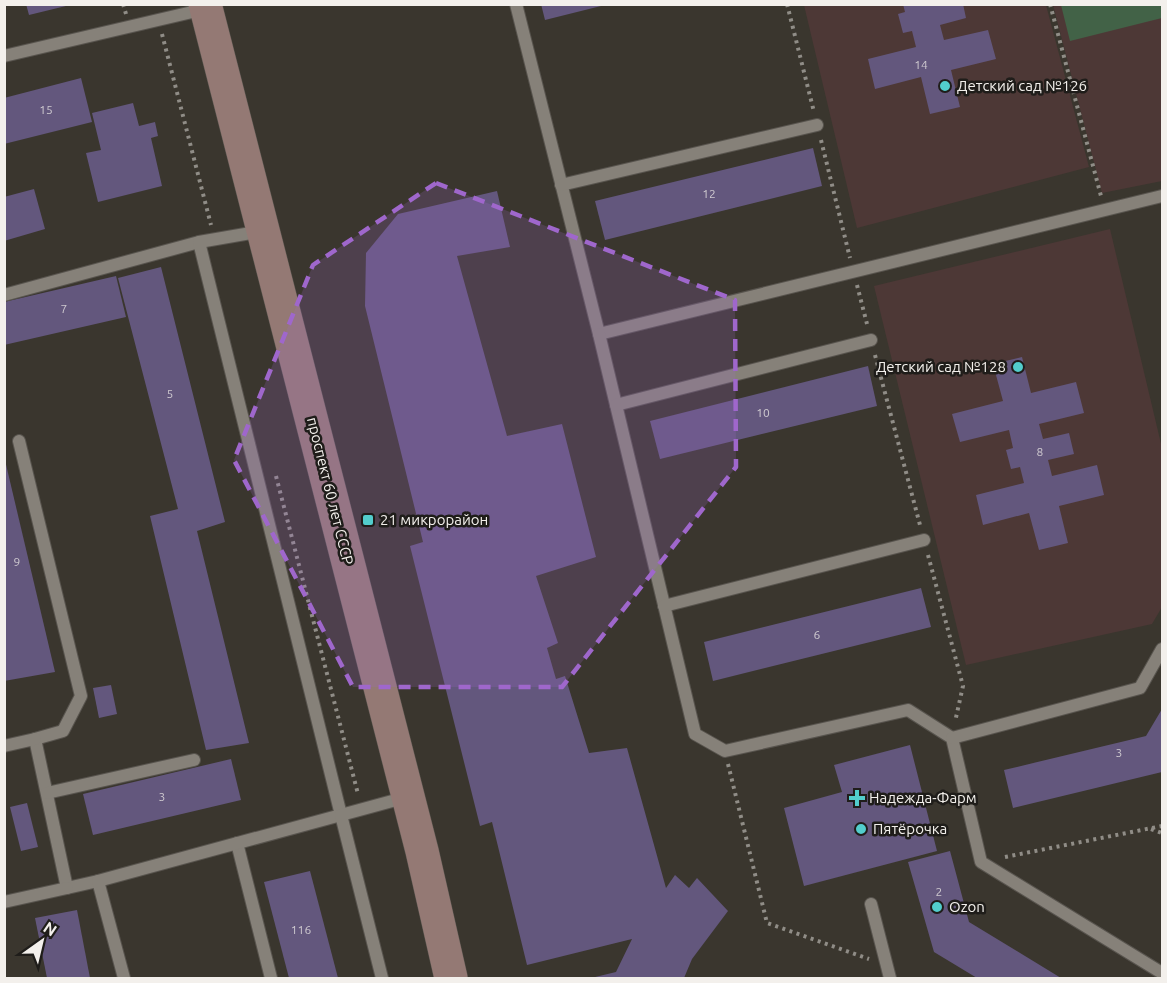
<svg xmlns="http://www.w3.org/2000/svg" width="1167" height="983" viewBox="0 0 1167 983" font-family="Ubuntu,sans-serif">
	<rect width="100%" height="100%" fill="#3a362e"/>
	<!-- education -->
	<g fill="#4d3836">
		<path d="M804 5H1046L1089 167 857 228Z"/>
		<path d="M1053 5H1162V181L1102 193Z"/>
		<path d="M1110 229 1162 448V607L1152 624 966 665 874 286Z"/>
	</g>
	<!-- green -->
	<path fill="#426247" d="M1061 5H1162V18L1070 41Z"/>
	<!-- building -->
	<g fill="#63577d">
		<path d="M26 4H70V5L29 15Z"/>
		<path d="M541 4H605V5L545 20Z"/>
		<path d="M903 4H963L966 18 940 25 944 40 988 30 996 59 951 70 960 107 930 114 921 77 875 89 868 59 916 47 912 31 903 33 898 14 905 12Z"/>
		<path d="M81 78 92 122 4 144V98Z"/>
		<path d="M133 103 139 126 155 122 158 136 151 138 162 186 98 202 86 153 101 150 92 113Z"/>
		<path d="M813 148 822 186 605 240 595 201Z"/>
		<path d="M34 189 45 229 4 241V197Z"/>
		<path d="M497 191 510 247 457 256 507 436 562 424 596 557 536 576 558 643 547 648 556 679 565 676 589 753 627 748 666 888 675 875 689 888 697 878 728 911 692 959 684 978H591L616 972 632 939 527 965 492 822 480 826 410 546 423 542 365 306 366 253 398 214Z"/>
		<path d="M161 267 225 522 197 531 249 743 206 750 150 516 178 509 118 278Z"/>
		<path d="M116 276 126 317 4 345V302Z"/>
		<path d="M1022 357 1031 393 1076 382 1084 413 1039 424 1043 439 1069 433 1074 454 1048 460 1052 476 1097 465 1104 495 1059 506 1068 543 1039 550 1029 513 983 525 976 495 1024 483 1020 467 1011 469 1006 450 1013 448 1009 430 960 442 952 414 1003 401 993 364Z"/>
		<path d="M868 366 877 406 660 459 650 421Z"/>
		<path d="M4 456 55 672 4 681Z"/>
		<path d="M921 588 931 627 713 681 704 642Z"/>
		<path d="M111 685 117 714 99 718 93 688Z"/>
		<path d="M1162 709V772L1013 808 1004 770 1146 736Z"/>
		<path d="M910 745 937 851 804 886 784 808 842 792 834 765Z"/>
		<path d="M231 759 241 800 93 835 83 794Z"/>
		<path d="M27 803 38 847 21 851 10 807Z"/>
		<path d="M950 851 969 922 1061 978H977L934 952 908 862Z"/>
		<path d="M310 871 338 978H289L264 882Z"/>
		<path d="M77 910 90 978H47L35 918Z"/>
	</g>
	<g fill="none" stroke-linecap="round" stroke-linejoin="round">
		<!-- lane casing -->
		<g stroke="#58544e" stroke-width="14">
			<g id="lane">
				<path d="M516 4 599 334 1162 196"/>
				<path d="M4 56 205 9"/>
				<path d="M561 185 817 125"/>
				<path d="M4 295 199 242"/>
				<path d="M599 334 695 734 725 751 908 710 952 738 981 862 1162 973"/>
				<path d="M616 405 871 340"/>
				<path d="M19 441 81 696 63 731 35 739 67 888 98 881"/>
				<path d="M664 606 924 540"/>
				<path d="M952 738 1140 688 1162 649"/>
				<path d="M4 746 35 739"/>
				<path d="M47 793 194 760"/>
				<path d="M237 843 271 978"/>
				<path d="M4 902 67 888"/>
				<path d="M871 904 890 978"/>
				<path d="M124 978 98 881 341 815 199 242 262 231"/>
				<path d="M382 978 341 815 407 797"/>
			</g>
		</g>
		<!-- secondary casing -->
		<g stroke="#58544e" stroke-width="34">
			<path id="secondary" d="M205 4 422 851 451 978"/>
		</g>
		<!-- path -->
		<g stroke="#908d87" stroke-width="4" stroke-dasharray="3 4.5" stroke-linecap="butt">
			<path d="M123 4 126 14"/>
			<path d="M787 4 814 112"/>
			<path d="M1050 4 1101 196"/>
			<path d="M162 34 211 225"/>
			<path d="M821 140 850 258"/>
			<path d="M857 285 867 324"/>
			<path d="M875 355 920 525"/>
			<path d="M276 476 358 794"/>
			<path d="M928 555 963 686 955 722"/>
			<path d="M728 764 767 923 869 959"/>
			<path d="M1151 829 1162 833"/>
			<path d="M1005 857 1162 826"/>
		</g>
		<!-- lane -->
		<use href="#lane" stroke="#868179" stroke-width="12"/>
		<!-- secondary -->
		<use href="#secondary" stroke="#947974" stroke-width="33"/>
	</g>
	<!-- marked area -->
	<path fill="#9f67cc" fill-opacity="0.2" stroke="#9f67cc" stroke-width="4.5" stroke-dasharray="12 8" stroke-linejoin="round" d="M436 183 735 300 736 467 562 687H353L234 460 313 265Z"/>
	<!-- markers -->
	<g fill="#52cdcc" stroke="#1f1d1a" stroke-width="2">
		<circle cx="945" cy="86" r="6"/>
		<circle cx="1018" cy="367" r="6"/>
		<rect x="362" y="514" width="12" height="12" rx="3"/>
		<path d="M854 789h6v6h6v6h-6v6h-6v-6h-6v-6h6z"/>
		<circle cx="861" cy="829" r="6"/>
		<circle cx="937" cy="907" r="6"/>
	</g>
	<g text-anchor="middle" stroke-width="5" stroke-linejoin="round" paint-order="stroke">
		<!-- number labels -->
		<g font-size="12" fill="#cfcad0">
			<text x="921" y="69">14</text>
			<text x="46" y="114">15</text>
			<text x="709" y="198">12</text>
			<text x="64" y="313">7</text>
			<text x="170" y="398">5</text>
			<text x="763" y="417">10</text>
			<text x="1040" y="456">8</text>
			<text x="17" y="566">9</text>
			<text x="817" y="639">6</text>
			<text x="1119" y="757">3</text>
			<text x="162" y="801">3</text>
			<text x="939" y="896">2</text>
			<text x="301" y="934">116</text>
		</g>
		<!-- poi labels -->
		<g font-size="15" fill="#f3f0ec" stroke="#1f1d1a" text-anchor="start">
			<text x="957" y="91">Детский сад №126</text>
			<text x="1006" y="372" text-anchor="end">Детский сад №128</text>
			<text x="380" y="525">21 микрорайон</text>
			<text x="869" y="803">Надежда-Фарм</text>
			<text x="873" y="834">Пятёрочка</text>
			<text x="949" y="912">Ozon</text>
		</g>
		<!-- street labels -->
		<g font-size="15" fill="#f3f0ec" stroke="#1f1d1a">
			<text transform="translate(330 491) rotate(76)" y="5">проспект 60 лет СССР</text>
		</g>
	</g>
	<!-- border -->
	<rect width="1167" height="983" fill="none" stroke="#f3f0ec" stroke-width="12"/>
	<!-- north arrow -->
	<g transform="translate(42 941) rotate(34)" stroke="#1f1d1a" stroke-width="4.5" paint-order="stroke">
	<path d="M0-4.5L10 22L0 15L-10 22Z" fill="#f3f0ec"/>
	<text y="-9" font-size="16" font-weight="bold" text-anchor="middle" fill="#f3f0ec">N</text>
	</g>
</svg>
